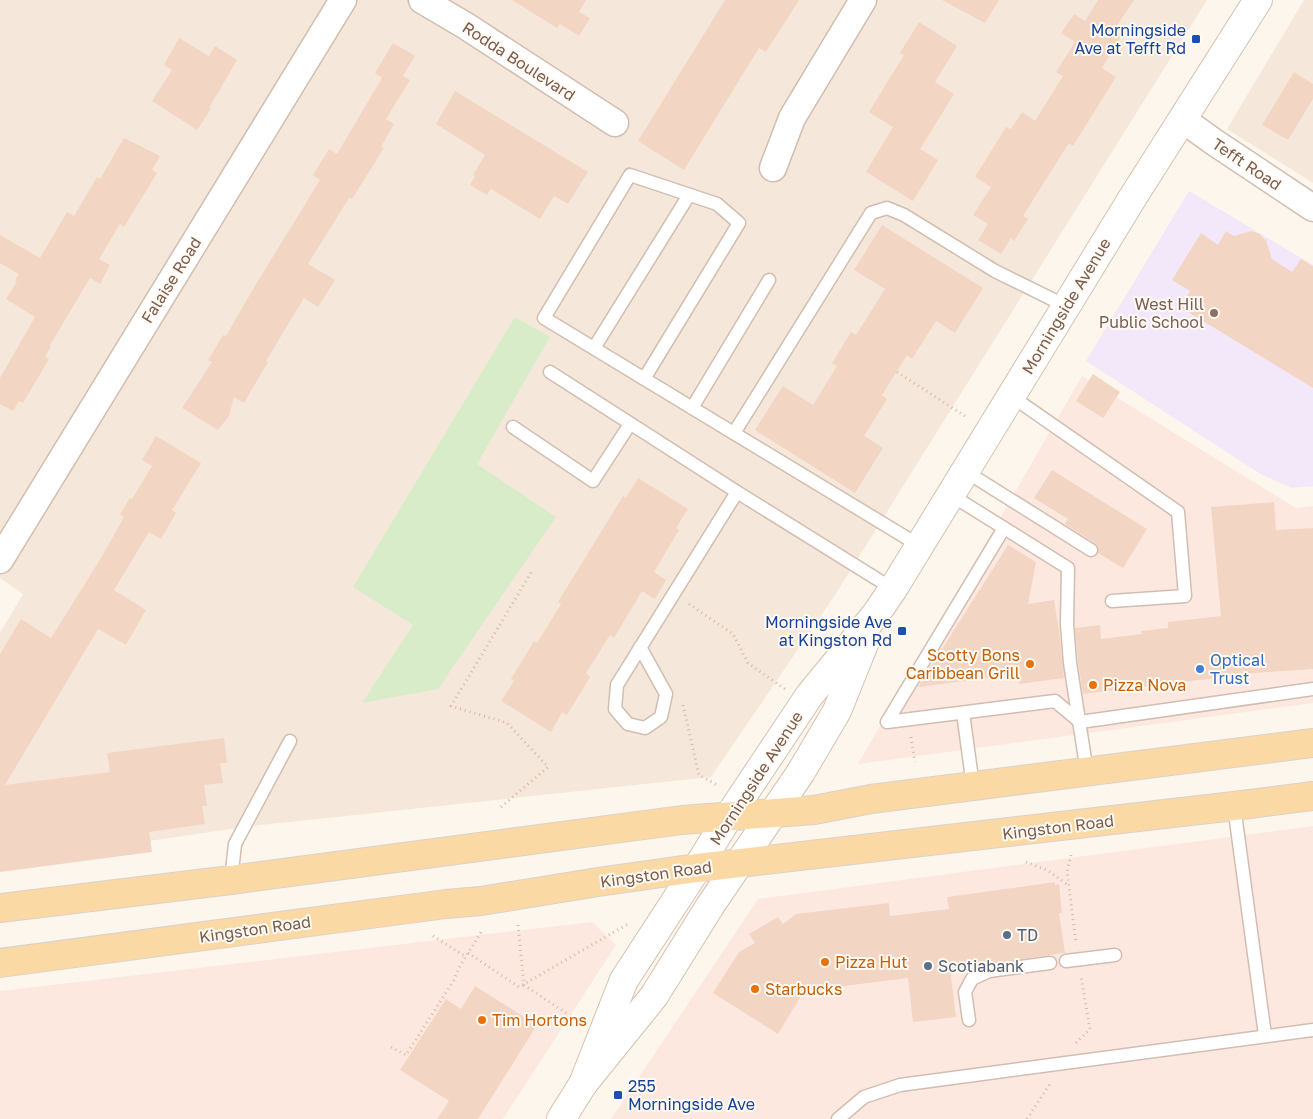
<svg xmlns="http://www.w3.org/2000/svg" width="1313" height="1119" viewBox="0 0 1313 1119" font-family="'Golos Text',sans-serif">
	<rect width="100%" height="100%" fill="#fdf6ec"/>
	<!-- residential -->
	<g fill="#f5e8da">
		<path d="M0 0H1207L835 595 711 777 251 826 0 863V633L23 594 0 578Z"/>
		<path d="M1304 0H1313V183L1227 129Z"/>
	</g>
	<!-- commercial -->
	<g fill="#fde8e0">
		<path d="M1082 376 1296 508 1313 506V703L858 764Z"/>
		<path d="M1313 826V1119H611L758 899Z"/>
		<path d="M592 922 616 945 503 1119H0V991Z"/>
	</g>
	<!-- education -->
	<path fill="#f3e8fa" d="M1189 191 1313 265V486L1292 488 1262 475 1086 361Z"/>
	<!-- green -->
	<path fill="#d8ecc9" d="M515 317 550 337 477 464 556 517 438 689 362 703 413 625 353 587Z"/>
	<!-- building -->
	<g fill="#f3d5c3">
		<path d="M512 0H586L579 12 590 18 579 36 560 24 557 28Z"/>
		<path d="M725 0H799L766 52 759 48 684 170 638 141Z"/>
		<path d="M942 0H999L985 23Z"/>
		<path d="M1098 0H1134L1116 27 1119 29 1117 31 1122 35 1102 68 1116 77 1073 146 1069 143 1023 216 1028 219 1014 241 1011 238 1001 254 978 240 988 224 973 215 991 187 975 177 1006 127 1011 129 1022 112 1035 121 1063 76 1056 72 1075 42 1061 33 1074 14 1085 21Z"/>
		<path d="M919 22 957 46 935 82 954 94 920 149 938 160 913 201 866 172 893 127 869 112 904 55 900 53Z"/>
		<path d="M179 38 209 56 215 46 237 60 209 108 211 109 197 130 152 101 172 70 164 65Z"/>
		<path d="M393 43 415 56 403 76 410 80 386 119 394 124 381 147 384 148 352 199 349 198 308 264 335 280 318 307 304 298 266 361 268 362 244 403 234 397 229 416 218 430 182 408 212 362 208 360 223 335 226 336 256 284 320 180 313 175 329 149 337 154 382 78 375 73Z"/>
		<path d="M1294 72 1313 84V99L1288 140 1262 125Z"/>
		<path d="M455 91 588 172 568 204 554 196 540 219 491 189 487 195 470 185 475 176 473 175 485 155 436 124Z"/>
		<path d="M124 138 160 156 152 170 157 173 124 227 120 224 99 259 110 265 100 284 90 278 50 345 51 346 45 357 49 359 23 403 19 401 13 411 0 404V378L35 317 6 299 17 281 15 280 19 274 0 263V235L40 258 67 212 74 216 97 177 100 179Z"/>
		<path d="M882 225 983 288 955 333 936 321 912 359 907 355 882 395 887 399 864 436 883 448 855 493 755 430 783 386 813 405 837 366 832 363 851 332 856 335 885 289 854 270Z"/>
		<path d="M1226 231 1234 236 1251 231 1260 234 1266 241 1272 259 1292 272 1301 259 1313 266V388L1180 307 1190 291 1172 280 1201 233 1218 245Z"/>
		<path d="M1093 374 1120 392 1103 418 1076 401Z"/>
		<path d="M156 436 201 463 172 510 176 513 161 539 149 532 114 590 146 610 126 645 98 629 5 785 110 772 107 753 224 738 227 763H220L223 783 204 785 207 806H202L205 824 149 832 152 852 0 872V654L21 619 51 638 101 558 124 517 120 514 130 498 132 499 152 466 142 460Z"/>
		<path d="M1052 470 1147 529 1123 568 1098 553V547L1095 543 1065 524 1068 519 1034 498Z"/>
		<path d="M638 478 688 509 676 528 679 530 654 572 666 580 655 599 642 591 614 638 610 635 586 673 590 677 567 715 562 712 551 732 501 701 514 681 511 679 534 641 537 643 561 604 558 602 623 496 626 498Z"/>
		<path d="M1274 502 1276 530 1313 528V669L1224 675V677L1083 694 1078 662 1075 628 1100 625 1101 639 1142 634 1141 631 1168 628V622L1221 616 1211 507Z"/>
		<path d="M1008 545 1036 562 1028 604 1054 600 1059 630 1064 678 1019 684 1020 674 918 687Z"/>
		<path d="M1055 882V885L1059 884 1062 913H1059L1065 953 950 969 956 1017 913 1022 908 978 804 991 778 1034 713 993 739 952 755 943 749 934 778 917 783 924 796 914 889 903 890 916 949 909 947 897Z"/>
		<path d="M475 986 537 1025 478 1119H437L449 1101 400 1070 446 999 461 1009Z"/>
	</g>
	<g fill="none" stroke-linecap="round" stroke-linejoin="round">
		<!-- lane casing -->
		<g stroke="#d1beb0" stroke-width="15">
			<g id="lane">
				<path d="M594 348 689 195"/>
				<path d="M550 372 737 492 893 589"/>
				<path d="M644 379 739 223 717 204 630 175 544 318 920 546"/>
				<path d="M1011 396 1178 512 1185 596 1112 601"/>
				<path d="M692 408 769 280"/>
				<path d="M513 427 593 481 630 424"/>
				<path d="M734 433 871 213 887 208 904 215 995 271 1066 306"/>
				<path d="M965 471 1091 550"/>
				<path d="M951 495 1004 528 887 722 1055 701 1080 722 1313 689"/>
				<path d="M1004 528 1068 568 1067 624 1070 663 1087 772"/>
				<path d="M640 647 666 694 661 717 645 728 628 724 615 709 617 685 737 492"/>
				<path d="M963 713 973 786"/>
				<path d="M1234 806 1265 1035"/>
				<path d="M231 880 235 844 290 741"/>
				<path d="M1066 961 1115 955"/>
				<path d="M969 1020 965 992 972 979 989 971 1050 963"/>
				<path d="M838 1119 864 1097 900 1085 1313 1030"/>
			</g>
		</g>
		<!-- street casing -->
		<g stroke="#d1beb0" stroke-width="29">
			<g id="street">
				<path d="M422 0 466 26 615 123"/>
				<path d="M1182 119 1214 142 1313 208"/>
				<path d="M773 168 792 118 863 0"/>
				<path d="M0 560 343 0"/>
			</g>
		</g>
		<!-- secondary casing -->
		<g stroke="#d6c0b0" stroke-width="30">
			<g id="secondary">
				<path d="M583 1084 624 980 697 868 729 816 809 696 876 614 893 589 1133 197 1258 0"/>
				<path d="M561 1119 583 1084 654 996 710 906 801 772 837 711 866 639"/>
			</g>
		</g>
		<!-- primary casing -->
		<g stroke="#dad1cd" stroke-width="30">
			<g id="primary">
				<path d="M0 908 231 880 682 820 814 810 871 799 1313 743"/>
				<path d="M0 963 446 904 481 901 598 882 697 868 1234 806 1313 796"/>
			</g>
		</g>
		<!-- path -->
		<g stroke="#d9b8a5" stroke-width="3" stroke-dasharray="1 4" stroke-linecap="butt">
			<path d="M897 372 968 418"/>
			<path d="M689 604 733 634 748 663 785 689"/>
			<path d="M683 705 699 775 717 785"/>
			<path d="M911 737 915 762"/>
			<path d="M501 807 548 767 507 723 451 706 532 571"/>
			<path d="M1071 855 1067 871 1076 943"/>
			<path d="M1026 862 1047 870 1068 885"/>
			<path d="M518 925 524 985 572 1017"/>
			<path d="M433 936 466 957"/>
			<path d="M468 953 519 987 628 924"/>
			<path d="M1076 1043 1090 1029 1081 977"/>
			<path d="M391 1047 406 1055 454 980 458 969 483 929"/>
			<path d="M1027 1119 1050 1084"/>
		</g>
		<!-- lane -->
		<use href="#lane" stroke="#fff" stroke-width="12"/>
		<!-- street -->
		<use href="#street" stroke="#fff" stroke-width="26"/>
		<!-- secondary -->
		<use href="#secondary" stroke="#fff" stroke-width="28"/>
		<!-- primary -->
		<use href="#primary" stroke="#fbd9a5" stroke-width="28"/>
	</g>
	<!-- markers -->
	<g fill="#1a4fb4" stroke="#fffaf3" stroke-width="2">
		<rect x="1191" y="34" width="10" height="10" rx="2.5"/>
		<rect x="897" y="626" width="10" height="10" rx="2.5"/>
		<rect x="613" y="1090" width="10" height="10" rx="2.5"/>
	</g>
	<circle fill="#8d6e63" stroke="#fffaf3" stroke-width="2" cx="1214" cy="313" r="5"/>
	<g fill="#e8710a" stroke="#fffaf3" stroke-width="2">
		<circle cx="1030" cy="664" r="5"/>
		<circle cx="1093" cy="685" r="5"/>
		<circle cx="825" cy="962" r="5"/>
		<circle cx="755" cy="989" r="5"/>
		<circle cx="482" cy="1020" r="5"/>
	</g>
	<circle fill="#3f7fe0" stroke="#fffaf3" stroke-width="2" cx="1200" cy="669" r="5"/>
	<g fill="#5c6f8a" stroke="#fffaf3" stroke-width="2">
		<circle cx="1007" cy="935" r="5"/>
		<circle cx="928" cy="966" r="5"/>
	</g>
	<g text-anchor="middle" stroke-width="4" stroke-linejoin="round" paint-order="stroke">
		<!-- transit labels -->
		<g font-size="16" fill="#164399" stroke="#fffaf3" text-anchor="end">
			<text x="1186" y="36">Morningside<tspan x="1186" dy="18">Ave at Tefft Rd</tspan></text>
			<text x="892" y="628">Morningside Ave<tspan x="892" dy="18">at Kingston Rd</tspan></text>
			<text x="628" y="1092" text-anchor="start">255<tspan x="628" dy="18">Morningside Ave</tspan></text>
		</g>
		<!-- street labels -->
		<g font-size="16" fill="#7a5c4d" stroke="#fffaf3">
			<text transform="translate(519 61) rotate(33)" y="6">Rodda Boulevard</text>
			<text transform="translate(1247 164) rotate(34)" y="6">Tefft Road</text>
			<text transform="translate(171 280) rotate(-58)" y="6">Falaise Road</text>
			<text transform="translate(1066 306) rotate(-59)" y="6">Morningside Avenue</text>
			<text transform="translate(756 778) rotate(-57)" y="6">Morningside Avenue</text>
			<text transform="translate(1058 827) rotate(-7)" y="6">Kingston Road</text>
			<text transform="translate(656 874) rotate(-8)" y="6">Kingston Road</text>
			<text transform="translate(255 929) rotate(-8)" y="6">Kingston Road</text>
		</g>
		<!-- education labels -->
		<g font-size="16" fill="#785e54" stroke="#fffaf3" text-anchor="end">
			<text x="1204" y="310">West Hill<tspan x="1204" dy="18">Public School</tspan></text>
		</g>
		<!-- food labels -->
		<g font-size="16" fill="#c56008" stroke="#fffaf3" text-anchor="start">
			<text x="1020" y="661" text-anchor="end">Scotty Bons<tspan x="1020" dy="18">Caribbean Grill</tspan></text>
			<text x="1103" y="691">Pizza Nova</text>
			<text x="835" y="968">Pizza Hut</text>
			<text x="765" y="995">Starbucks</text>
			<text x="492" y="1026">Tim Hortons</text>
		</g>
		<!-- shop labels -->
		<g font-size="16" fill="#366cbe" stroke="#fffaf3" text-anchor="start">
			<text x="1210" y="666">Optical<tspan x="1210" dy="18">Trust</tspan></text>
		</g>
		<!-- service labels -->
		<g font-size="16" fill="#4e5e75" stroke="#fffaf3" text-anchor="start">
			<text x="1017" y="941">TD</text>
			<text x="938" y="972">Scotiabank</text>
		</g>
	</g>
</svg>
